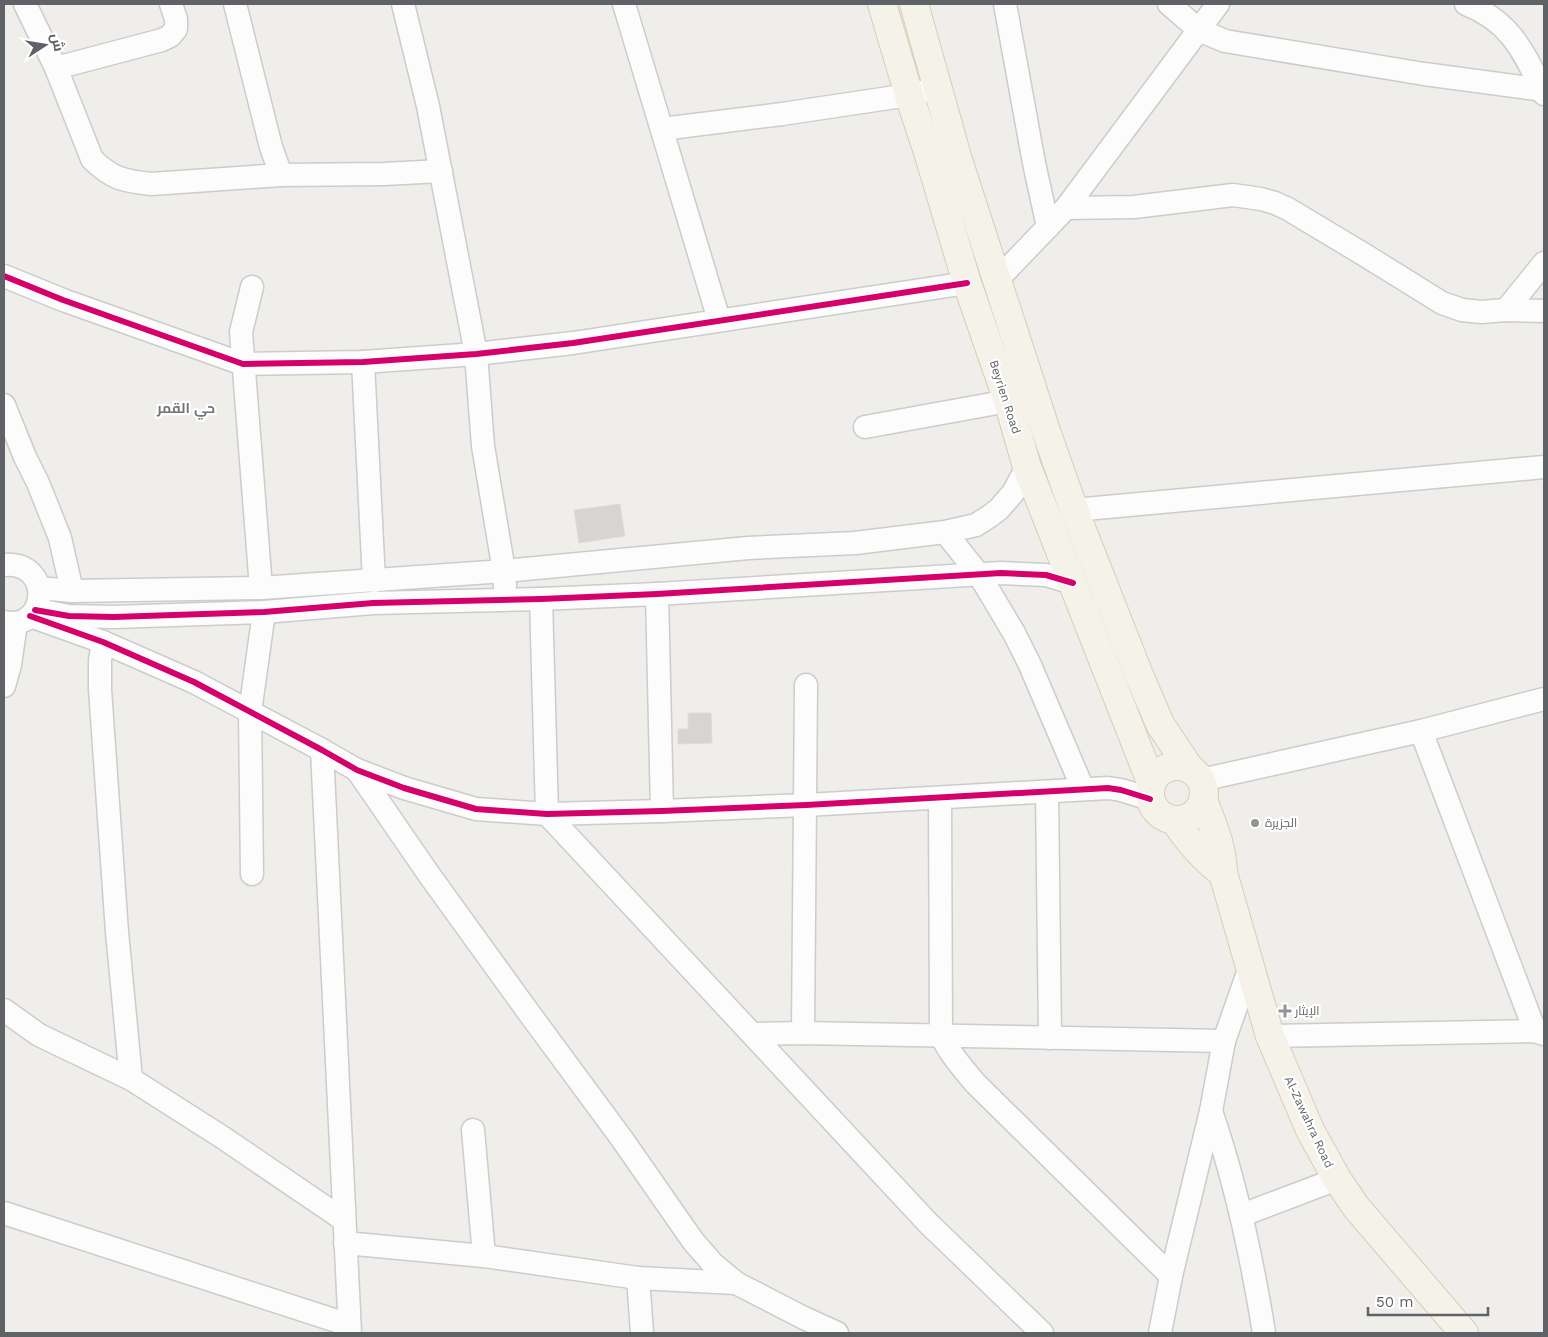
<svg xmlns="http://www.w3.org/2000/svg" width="1548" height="1337" viewBox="0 0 1548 1337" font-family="'Work Sans',Cairo,sans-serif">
	<rect width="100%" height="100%" fill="#efeeea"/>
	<!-- building -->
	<g fill="#d6d5d3" stroke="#deddd9">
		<path d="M620 504 625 536 579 543 574 510Z"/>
		<path d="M688 713H711L712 743 678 744V729H688Z"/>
	</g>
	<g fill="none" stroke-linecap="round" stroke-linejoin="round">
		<!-- minor casing -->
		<g stroke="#cbcccc" stroke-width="25">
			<g id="minor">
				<path d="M25 4 56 68 92 159C112 179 124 181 151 184L281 175 384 174 441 171"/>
				<path d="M235 4 271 147 281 175"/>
				<path d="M403 4 428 106 476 354 483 446 504 571 505 586"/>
				<path d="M624 4 719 320"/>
				<path d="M1005 4 1034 163 1048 227"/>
				<path d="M1169 4 1199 30 1225 41 1424 74 1544 90"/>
				<path d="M1466 4C1512 22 1524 53 1544 94"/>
				<path d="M56 68 162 40 170 36 176 29V19L171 4"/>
				<path d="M662 129 782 114 909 95 926 91"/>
				<path d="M1066 208 1134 207 1233 195 1261 199 1275 203 1288 209 1368 257 1442 303 1462 310 1481 312 1506 310 1544 311"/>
				<path d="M4 276 63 300 243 364 363 362 476 354 573 343 967 283"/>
				<path d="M998 279 1066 208 1218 4"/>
				<path d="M252 287 241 332 261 588"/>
				<path d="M1506 310 1544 263"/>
				<path d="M363 362 374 581"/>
				<path d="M4 405 25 457 38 483 60 538 72 591"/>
				<path d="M865 427 1008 401"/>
				<path d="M1074 510 1544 467"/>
				<path d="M945 532 980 576 1014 633 1030 665 1083 789"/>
				<path d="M4 565C54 561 48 632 4 622"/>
				<path d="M39 588 72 591 261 588 504 571 748 548 855 543 945 532 976 525 990 516 999 509 1013 493 1027 467"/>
				<path d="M657 594 662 811"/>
				<path d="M541 599 547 814 928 1223 1042 1333"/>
				<path d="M48 612 69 616 114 617 264 612 373 603 541 599 657 594 1001 573 1046 575 1073 583"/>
				<path d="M30 616 103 642 194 682 322 750 357 770 404 788 476 809 547 814 662 811 806 805 1108 788 1121 790 1150 799"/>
				<path d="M103 642 100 660V689L117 932 131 1079"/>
				<path d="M4 686 10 665 16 623"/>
				<path d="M1421 731 1535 1031"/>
				<path d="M322 750 350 1333"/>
				<path d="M357 770 430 876 529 1013 622 1139 693 1241 713 1264 736 1283 804 1318 837 1333"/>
				<path d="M1201 780 1421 731 1544 699"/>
				<path d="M1047 792 1050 1038"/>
				<path d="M940 798 941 1035C949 1053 962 1067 975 1083L1171 1276"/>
				<path d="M252 874 250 712 264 612"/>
				<path d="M4 1010 39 1035 131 1079 222 1137 344 1220"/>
				<path d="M803 1033 806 685"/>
				<path d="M754 1034 803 1033 1224 1041"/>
				<path d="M1270 1036 1535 1031 1544 1034"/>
				<path d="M1211 1111C1236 1183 1252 1258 1264 1333"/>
				<path d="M473 1130 484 1256"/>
				<path d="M4 1213 349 1325"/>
				<path d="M1242 1215 1337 1179"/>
				<path d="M345 1243 484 1256 638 1278 736 1283"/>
				<path d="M638 1278 642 1333"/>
				<path d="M1160 1333 1171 1276 1211 1111 1224 1041 1250 967"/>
			</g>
		</g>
		<!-- major casing -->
		<g stroke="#d7ceb8" stroke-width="30">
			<g id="major">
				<path d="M882 4 909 95 928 152 967 283 1008 401 1027 467 1151 782"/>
				<path d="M914 4 958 160 1047 434 1074 510 1139 675 1160 724 1190 769"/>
				<circle cx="1177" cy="793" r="27"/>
				<path d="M1203 800C1213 826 1222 845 1223 873L1270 1036 1310 1130 1337 1179 1356 1207 1464 1333"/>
				<path d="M1175 821C1189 842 1203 859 1223 873"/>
			</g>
		</g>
		<!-- minor -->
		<use href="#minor" stroke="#fdfcfc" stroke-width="22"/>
		<!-- major -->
		<use href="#major" stroke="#f4f2e9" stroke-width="28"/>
		<!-- cycleway casing -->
		<g stroke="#fff" stroke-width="9">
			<g id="cycleway">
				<path d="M4 276 63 300 243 364 363 362 476 354 573 343 967 283"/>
				<path d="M35 610 69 616 114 617 264 612 373 603 541 599 657 594 1001 573 1046 575 1073 583"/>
				<path d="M30 616 103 642 194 682 322 750 357 770 404 788 476 809 547 814 662 811 806 805 1108 788 1121 790 1150 799"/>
			</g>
		</g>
		<!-- cycleway -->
		<use href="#cycleway" stroke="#d6006c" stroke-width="6"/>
	</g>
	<!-- markers -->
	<g fill="#919496" stroke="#fff" stroke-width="2">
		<circle cx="1255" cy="823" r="5"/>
		<path d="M1282.5 1003.5h5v5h5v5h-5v5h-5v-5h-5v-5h5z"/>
	</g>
	<g text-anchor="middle" stroke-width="4.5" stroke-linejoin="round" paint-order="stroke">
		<!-- street labels -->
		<g font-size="12" fill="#5f6368" stroke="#fff">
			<text transform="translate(1005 397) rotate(72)" y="4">Beyrien Road</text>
			<text transform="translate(1309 1122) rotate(65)" y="4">Al-Zawahra Road</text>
		</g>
		<!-- poi labels -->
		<g font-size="12" fill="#5f6368" stroke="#fff" text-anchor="start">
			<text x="1265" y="827">الجزيرة</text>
			<text x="1295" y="1015">الإيثار</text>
		</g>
		<!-- neighbourhood labels -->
		<g font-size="14" font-weight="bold" fill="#70757a" stroke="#fff">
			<text x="186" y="413">حي القمر</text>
		</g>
	</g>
	<!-- border -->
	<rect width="1548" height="1337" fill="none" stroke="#5f6368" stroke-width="10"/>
	<!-- north arrow -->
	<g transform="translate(45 45) rotate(78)" stroke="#ffffff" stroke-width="4" paint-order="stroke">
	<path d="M0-4L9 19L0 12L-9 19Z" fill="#5f6368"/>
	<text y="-8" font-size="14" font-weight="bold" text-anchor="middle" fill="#5f6368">ش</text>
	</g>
	<!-- scale -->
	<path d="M1368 1307v8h120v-8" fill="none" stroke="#5f6368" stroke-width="2.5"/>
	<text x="1376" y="1307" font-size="15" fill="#5f6368" stroke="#ffffff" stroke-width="4" paint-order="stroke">50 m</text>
</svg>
